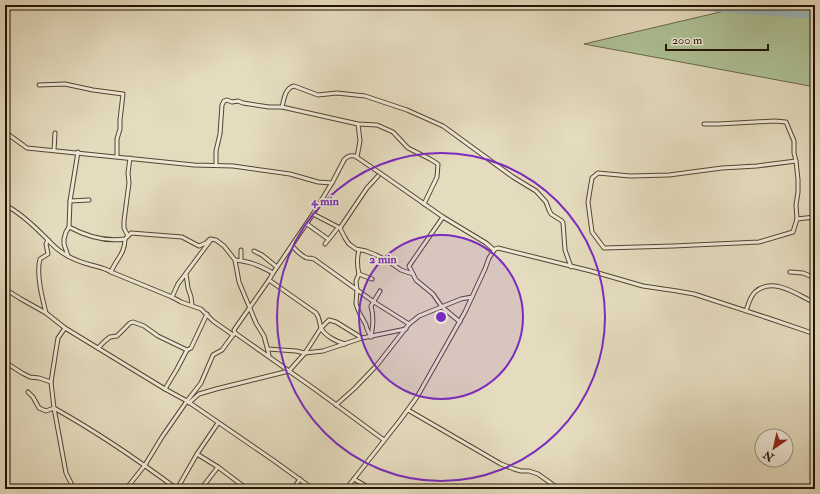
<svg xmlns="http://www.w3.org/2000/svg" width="820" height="494" viewBox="0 0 820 494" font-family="'IM FELL Double Pica',serif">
	<rect width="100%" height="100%" fill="#e5dcbf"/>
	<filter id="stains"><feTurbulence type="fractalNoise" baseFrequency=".005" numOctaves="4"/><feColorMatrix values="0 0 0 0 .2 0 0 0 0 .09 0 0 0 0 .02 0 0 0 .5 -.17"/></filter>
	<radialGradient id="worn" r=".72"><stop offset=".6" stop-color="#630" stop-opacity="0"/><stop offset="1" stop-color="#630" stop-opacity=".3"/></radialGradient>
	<!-- green -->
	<path fill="#aec297" stroke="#686a4d" d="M750 5H815V87L584 44Z"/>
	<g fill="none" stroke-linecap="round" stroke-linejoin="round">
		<!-- river -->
		<path stroke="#9cb8bd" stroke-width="6" d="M668 5 815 16"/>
		<!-- minor casing -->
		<g stroke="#534532" stroke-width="5">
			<g id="minor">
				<path d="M39 85 65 84 93 90 123 94 120 120V129L117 139V156"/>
				<path d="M282 107C284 99 285 88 294 86L318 95 337 93 365 96 407 110 443 126 513 177 536 191 546 202 549 210 551 214 562 221 563 223 565 250 571 267"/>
				<path d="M704 124H718L775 121 786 122 794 141V153L796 161 798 180V192L796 205 797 219 815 217"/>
				<path d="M5 132 27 148 194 165 233 166 290 174 318 182 332 183"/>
				<path d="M54 150 55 133"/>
				<path d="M357 157 360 141 358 124"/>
				<path d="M796 161 757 166 722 168 669 175 630 176 598 173 592 178 588 202 592 232 604 248 673 246 759 242 793 232 797 219"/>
				<path d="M216 165V151L220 134 222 105 224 101 227 100 232 102 238 101 243 103 269 107H282L358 124 377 125 393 132 408 148 430 159 438 164 437 177 424 204"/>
				<path d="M70 201 89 200"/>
				<path d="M5 205C19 212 33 225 44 236 49 241 54 247 60 251 69 258 80 262 91 265 98 267 105 268 111 272L172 297 181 302 201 309 213 321 233 335"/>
				<path d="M313 214 340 228 345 238 349 244 356 249 366 251 376 255 388 261 401 270 413 274 416 280 433 294 442 307 460 322"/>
				<path d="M307 224 328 239"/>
				<path d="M69 227C86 236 106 242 125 239L131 233 182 237 199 246 206 243 210 239 216 240 224 246 235 260 239 282 256 323 264 336 268 351 269 356"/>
				<path d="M340 228 367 188 378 176"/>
				<path d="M128 236 124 228V221L129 183 128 173 130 158"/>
				<path d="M325 244 337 229"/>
				<path d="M292 246C296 250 301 256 307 258 309 258 311 258 314 259L374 302 409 324"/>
				<path d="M359 250C357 258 357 266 359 274L356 281 357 290 356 304 359 312 366 325 367 329 371 337"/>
				<path d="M254 251 262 255 277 267"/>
				<path d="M68 256 64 244V239L66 232 69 227 70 201 78 152"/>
				<path d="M235 260C251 262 259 265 273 273"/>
				<path d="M241 260V250"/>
				<path d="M111 272C116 259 125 254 125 239"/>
				<path d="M790 272 803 273 815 278"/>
				<path d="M186 274 188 288 191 297 192 305"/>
				<path d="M359 274 372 279"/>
				<path d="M413 274 409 266 443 217"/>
				<path d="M269 280 316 313C320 318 319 322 321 328 325 336 337 342 345 344"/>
				<path d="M5 289 21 299 46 313 65 328 165 389 187 401 273 460 313 489"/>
				<path d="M172 297 178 284 210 241"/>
				<path d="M746 311C748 305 750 297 755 292 773 276 798 295 815 303"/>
				<path d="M46 313C42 297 36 274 40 259L48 254 46 244 48 240"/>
				<path d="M65 328 58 338 57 344 51 382 54 408 66 473 71 483 72 489"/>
				<path d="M235 333 316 390 384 440"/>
				<path d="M371 337C373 325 374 317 371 306L380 291"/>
				<path d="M98 348 105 341 110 337 117 336 130 323 133 322 144 326 158 336 187 350"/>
				<path d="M268 349 296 351 305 353 323 351 362 338 406 329"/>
				<path d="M5 362 22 373 30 377 39 378 51 382"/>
				<path d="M165 389 177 369 187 350 191 348 207 314"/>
				<path d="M28 392 33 397 39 408 46 411 54 408C97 432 138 460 177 489"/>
				<path d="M189 403 199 394 216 389 289 371 305 353 321 328 329 320 336 322 362 338"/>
				<path d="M336 405 355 388 377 365 409 324 419 316 461 299 472 297"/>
				<path d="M408 410 501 464 514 469 521 471H529L538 474 559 489"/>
				<path d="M197 454 218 467 247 489"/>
				<path d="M354 479 371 489"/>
				<path d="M126 489 145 465 162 437 187 401 201 383 213 355 222 350 233 335 235 333 234 330 269 280 273 273 313 214 330 186 332 183 344 160C347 156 350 155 355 156L380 173 443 217 486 243 494 250"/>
				<path d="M177 489 197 454 218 423"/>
				<path d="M201 489 218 467"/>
				<path d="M293 489 300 479"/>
				<path d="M346 489 401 419 417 397 465 312 485 269 489 258 495 249 498 248 591 271 643 286 677 291 694 294 768 318 815 334"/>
			</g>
		</g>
		<!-- minor -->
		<use href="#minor" stroke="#eee8d5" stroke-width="3"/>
	</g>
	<!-- distance rings -->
	<circle cx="441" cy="317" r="82" fill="#7b2cbf" fill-opacity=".12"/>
	<g fill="none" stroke="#7b2cbf" stroke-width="2">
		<circle cx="441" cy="317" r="82"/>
		<circle cx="441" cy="317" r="164"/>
	</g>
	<circle cx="441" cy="317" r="6" fill="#7b2cbf" stroke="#eee8d5" stroke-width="2"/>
	<g font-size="12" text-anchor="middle" font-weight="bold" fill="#7b2cbf" stroke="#eee8d5" stroke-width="3.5" stroke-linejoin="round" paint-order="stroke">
		<text x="325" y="205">4 min</text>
		<text x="383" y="263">2 min</text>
	</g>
	<!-- margin -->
	<rect width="820" height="494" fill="none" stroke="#e5dcbf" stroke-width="20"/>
	<rect x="6" y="6" width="808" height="482" fill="none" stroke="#221303" stroke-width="2"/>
	<rect x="10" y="10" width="800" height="474" fill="none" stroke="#221303"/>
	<!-- north arrow -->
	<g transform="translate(774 448) rotate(214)"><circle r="19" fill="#eee8d5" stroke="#9c9381"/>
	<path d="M0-3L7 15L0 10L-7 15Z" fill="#8f2418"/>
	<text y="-6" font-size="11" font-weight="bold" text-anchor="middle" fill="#221303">N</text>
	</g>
	<!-- scale -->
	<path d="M666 44v6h102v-6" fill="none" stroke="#221303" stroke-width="2"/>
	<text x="672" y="44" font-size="12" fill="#221303" stroke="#eee8d5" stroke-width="3" paint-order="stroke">200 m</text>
	<rect width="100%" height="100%" filter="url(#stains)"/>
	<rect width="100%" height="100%" fill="url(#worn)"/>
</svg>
